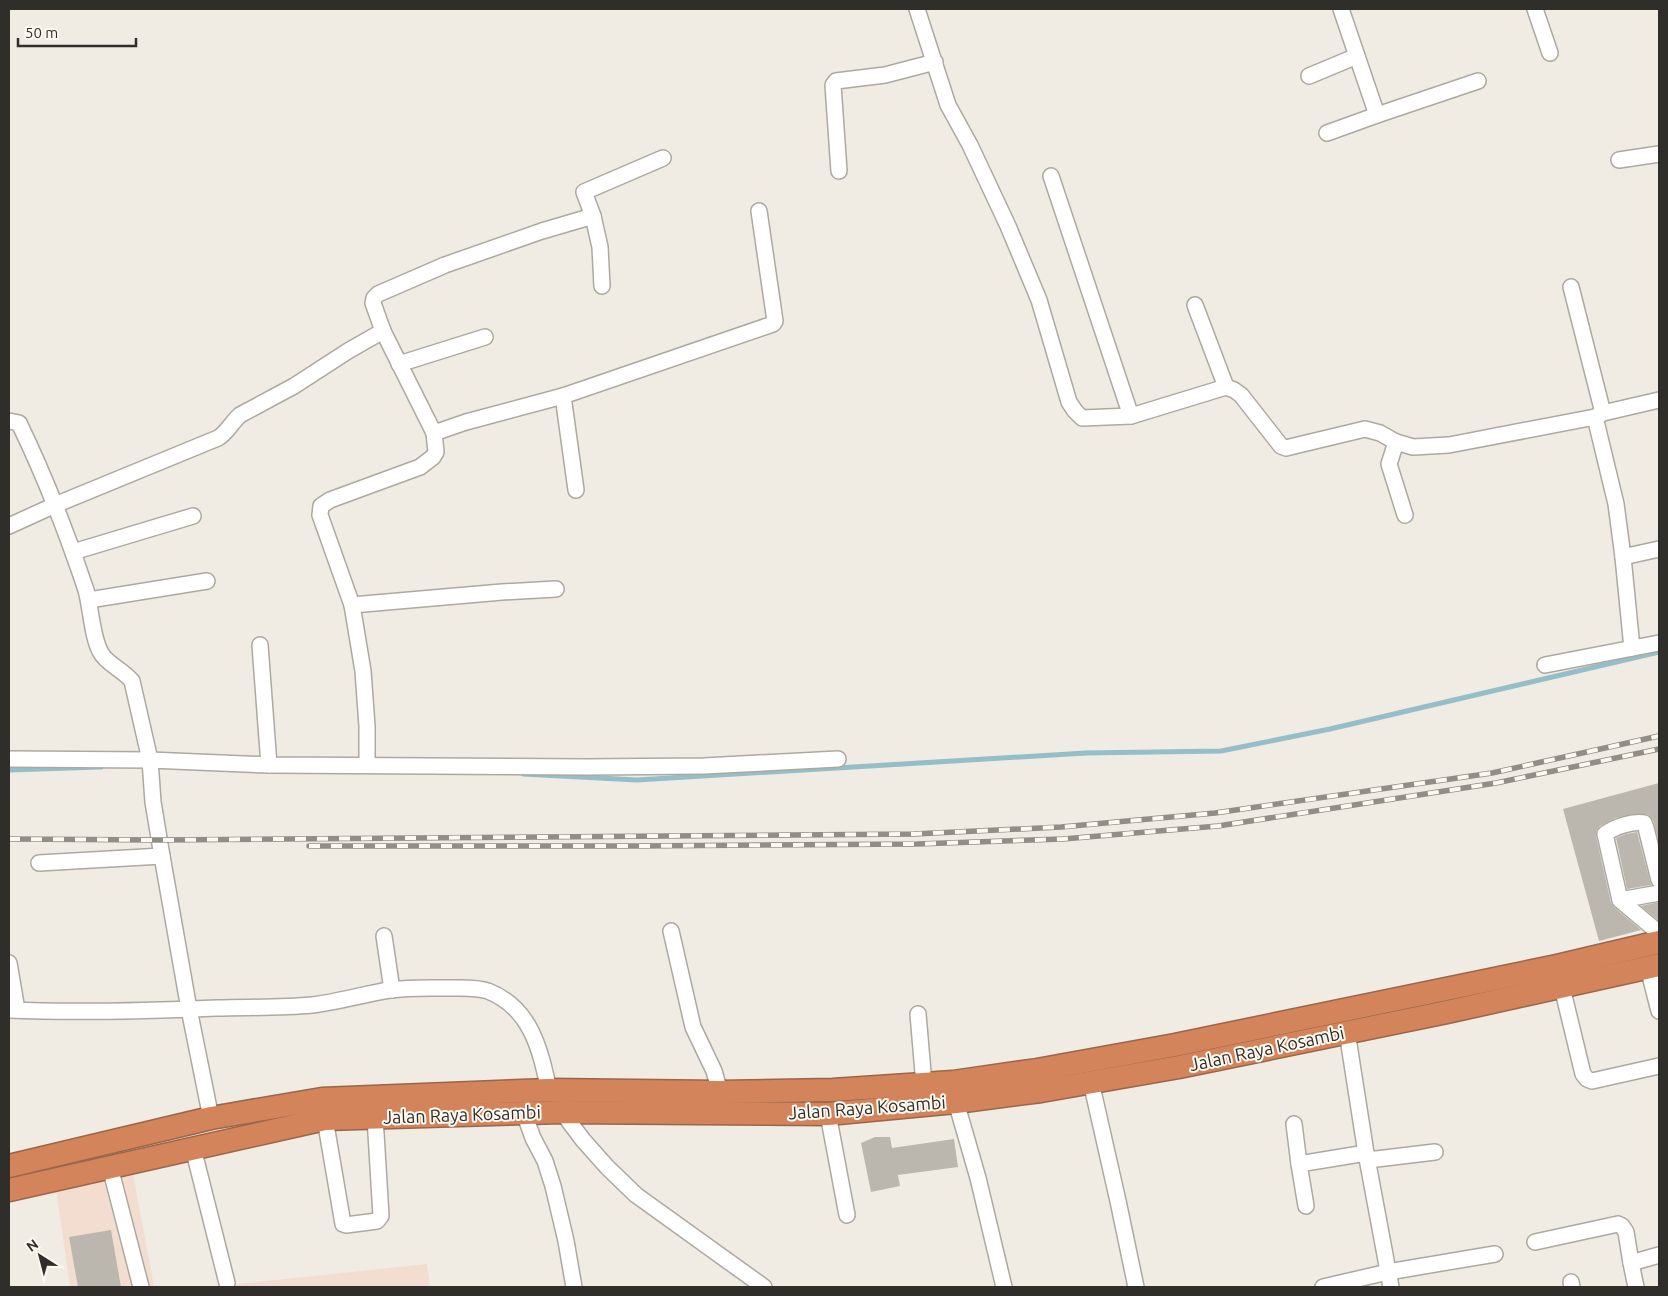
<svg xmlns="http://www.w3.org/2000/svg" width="1668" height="1296" viewBox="0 0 1668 1296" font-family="Ubuntu,sans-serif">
	<rect width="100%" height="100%" fill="#f0ece3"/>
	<!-- industrial -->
	<g fill="#f3ddd1">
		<path d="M133 1174 154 1287H70L56 1189 104 1178Z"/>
		<path d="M427 1264 430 1287H210Z"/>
	</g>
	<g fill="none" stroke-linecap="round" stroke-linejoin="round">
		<!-- stream -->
		<g stroke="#94bec9" stroke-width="5">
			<path d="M9 770 101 767"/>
			<path d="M523 774 637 780 1086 753 1221 751 1330 729 1659 652"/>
		</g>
	</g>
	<!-- building -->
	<g fill="#bbb7af">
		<path d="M1659 783V842L1653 820 1649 815 1645 814H1633L1615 818 1600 826 1596 831V836L1611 903 1614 907 1641 930 1599 941 1563 809Z"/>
		<path d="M1637 832 1651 885 1627 889 1616 838 1626 834Z"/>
		<path d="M1659 902V921L1641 906Z"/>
		<path d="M875 1137H890L892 1148 954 1139 958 1167 898 1175 900 1186 871 1192 861 1143Z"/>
		<path d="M111 1230 121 1287H78L69 1237Z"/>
	</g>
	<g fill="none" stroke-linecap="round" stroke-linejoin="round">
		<!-- minor casing -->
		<g stroke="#ada9a0" stroke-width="18">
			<g id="minor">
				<path d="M917 9 948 105 970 145 1008 226 1039 300 1069 402 1075 411 1082 418 1131 416 1226 387 1234 390 1241 395 1281 446 1286 448 1294 446 1365 429 1380 433 1396 442 1413 447 1449 445 1595 417 1603 413 1659 400"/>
				<path d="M1341 9 1377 115 1478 81"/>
				<path d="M1535 9 1550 53"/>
				<path d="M1309 76 1357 56"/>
				<path d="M1327 133 1377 115"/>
				<path d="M1619 160 1659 154"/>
				<path d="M839 171 833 85 836 81 885 75 935 62"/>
				<path d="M1051 176 1131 416"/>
				<path d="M593 216 542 231 445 265 378 294 374 298 373 303 383 331 434 433 466 422 563 396 773 324 775 321 759 211"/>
				<path d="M602 286 600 247 593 216 584 192 663 158"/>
				<path d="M1571 287 1603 413"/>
				<path d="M1195 305 1226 387"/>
				<path d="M399 364 485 337"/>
				<path d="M563 396 576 490"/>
				<path d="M1595 417 1616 504 1623 557 1659 549"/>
				<path d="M9 421 19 423C45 477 67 533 86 590 91 608 92 638 101 653 107 664 123 670 132 681L150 760 9 759"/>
				<path d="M1396 442 1389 464 1405 515"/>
				<path d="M9 526 55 505 218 438C226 434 232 422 240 415L294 386 348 351 383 331"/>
				<path d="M73 552 193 516"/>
				<path d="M1623 557 1632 648"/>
				<path d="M89 600 207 581"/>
				<path d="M352 605 320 515 321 506 330 500 420 467 433 457 436 452 434 433"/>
				<path d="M260 645 269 765"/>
				<path d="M1545 665 1659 643"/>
				<path d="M367 764V726L363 671 352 605 502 592 556 589"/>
				<path d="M39 863 162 856"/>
				<path d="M1659 880 1646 828 1644 823C1632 821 1614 827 1605 834L1620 900 1659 933"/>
				<path d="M1620 900 1659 893"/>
				<path d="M671 931 693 1027 714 1071 720 1092"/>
				<path d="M384 936 392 990"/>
				<path d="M9 963 17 1010"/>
				<path d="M1648 968 1659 1011"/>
				<path d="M1560 979 1583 1074 1587 1079 1592 1081 1659 1066"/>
				<path d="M9 1010C78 1013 147 1011 217 1008 248 1007 281 1008 312 1005 338 1002 364 994 390 990 410 987 431 988 451 988 463 988 476 987 488 991 531 1008 540 1049 549 1090"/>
				<path d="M918 1014 924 1084"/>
				<path d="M1347 1032 1366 1153 1391 1287"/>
				<path d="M1091 1082 1118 1201 1136 1287"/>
				<path d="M956 1102 978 1178 1004 1287"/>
				<path d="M562 1112 583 1140 607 1167 636 1195 764 1287"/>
				<path d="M524 1113 533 1138 545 1161 553 1186 566 1241 574 1287"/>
				<path d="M828 1114 847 1215"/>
				<path d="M211 1118 189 1009 162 856 153 802 150 760 269 765 586 767 704 766 838 759"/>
				<path d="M325 1119 343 1224 346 1225 377 1221 381 1216 375 1117"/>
				<path d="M1294 1124 1299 1164"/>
				<path d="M193 1148 227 1283"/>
				<path d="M1368 1160 1435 1152"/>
				<path d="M110 1167 141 1287"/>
				<path d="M1306 1206 1299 1164 1366 1153"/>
				<path d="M1535 1242 1618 1224 1622 1226 1626 1232 1631 1263"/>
				<path d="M1571 1282 1572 1287"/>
				<path d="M1323 1287 1388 1272 1495 1254"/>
				<path d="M1636 1287 1631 1263 1659 1255"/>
			</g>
		</g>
		<!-- highway casing -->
		<g stroke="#9a664a" stroke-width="25">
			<g id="highway">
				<path d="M9 1166 211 1118 322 1099 549 1090 720 1092 833 1090 953 1082 1037 1070 1175 1045 1557 966 1659 942"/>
				<path d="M9 1190 325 1119 562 1112 828 1114 956 1102 1041 1091 1179 1067 1447 1012 1659 965"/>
			</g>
		</g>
		<!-- minor -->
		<use href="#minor" stroke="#fff" stroke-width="15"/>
		<!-- highway -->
		<use href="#highway" stroke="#d3845a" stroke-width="22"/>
		<!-- rail casing -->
		<g stroke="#918e88" stroke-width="5.5">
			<g id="rail">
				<path d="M9 839 159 840 914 834 1061 827 1215 813 1492 773 1659 736"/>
				<path d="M309 846H638L917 844 1063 839 1218 826 1496 783 1659 749"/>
			</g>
		</g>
		<!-- rail -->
		<use href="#rail" stroke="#fdf9f0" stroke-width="4" stroke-dasharray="11" stroke-linecap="butt"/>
	</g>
	<g text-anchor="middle" stroke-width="4" stroke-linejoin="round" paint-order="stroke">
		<!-- street labels -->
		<g font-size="18" fill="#302e2b" stroke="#fdf9f0">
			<text transform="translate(1267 1049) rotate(-12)" y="6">Jalan Raya Kosambi</text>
			<text transform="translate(867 1108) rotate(-4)" y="6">Jalan Raya Kosambi</text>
			<text transform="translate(462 1115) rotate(-2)" y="6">Jalan Raya Kosambi</text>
		</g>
	</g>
	<!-- border -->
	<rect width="1668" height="1296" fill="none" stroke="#302e2b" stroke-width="20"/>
	<!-- north arrow -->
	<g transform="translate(40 1256) rotate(324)" stroke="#fdf9f0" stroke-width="4" paint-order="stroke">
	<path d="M0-4L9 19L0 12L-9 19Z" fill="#302e2b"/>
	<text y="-8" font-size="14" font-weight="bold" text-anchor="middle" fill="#302e2b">N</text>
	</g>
	<!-- scale -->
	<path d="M18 38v8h118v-8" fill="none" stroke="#302e2b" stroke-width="2.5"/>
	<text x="25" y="38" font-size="15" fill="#302e2b" stroke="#fdf9f0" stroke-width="4" paint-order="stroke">50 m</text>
</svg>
